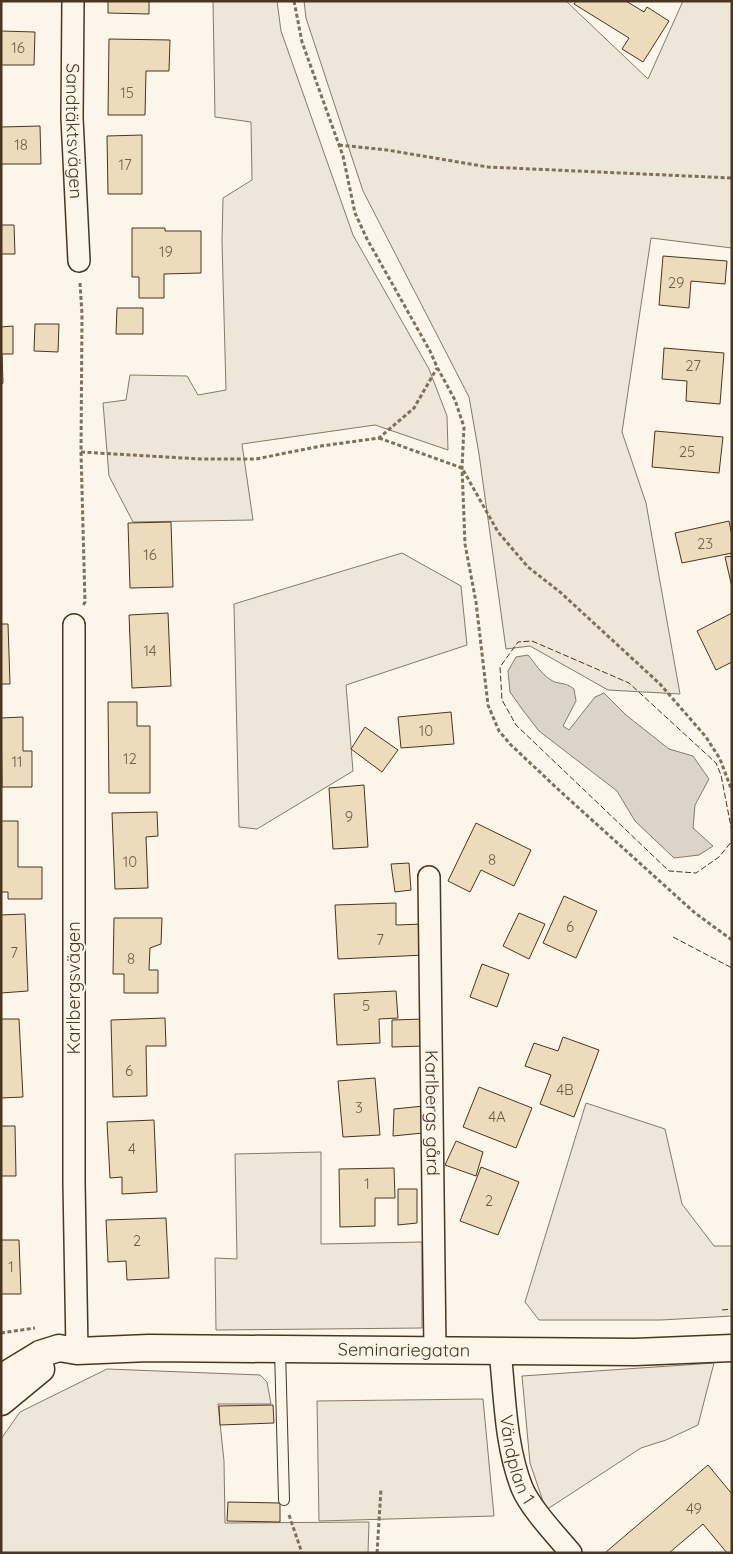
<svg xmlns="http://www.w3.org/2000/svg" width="733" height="1554" viewBox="0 0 733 1554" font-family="Quicksand,sans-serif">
	<rect width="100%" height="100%" fill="#fbf6e9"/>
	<!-- green -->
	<g fill="#ede6d9" stroke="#887966">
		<path d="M213 1H277L281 31 353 235 429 369 447 416 448 450 375 425 242 444 253 520 133 522 109 476 103 403 126 400 130 375 187 376 198 395 226 390 222 241 223 198 252 180 251 122 215 117Z"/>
		<path d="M304 1H566L648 79 683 1H732V248L651 238 622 432 646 503 680 694 608 690 530 646 506 649 479 454 469 397 363 191 306 18Z"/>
		<path d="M402 553 461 586 467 645 346 685 353 771 257 829 239 827 234 604Z"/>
		<path d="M586 1103 665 1129 682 1204 714 1246H732V1316L661 1320H539L525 1302Z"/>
		<path d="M321 1152V1244L422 1242V1328L216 1330 215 1258 237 1259 235 1154Z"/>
		<path d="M714 1363 698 1425 666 1440 641 1448 546 1510 530 1463 522 1376Z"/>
		<path d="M107 1369 260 1375 267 1382 271 1404H218L224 1461 225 1523 369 1522 368 1553H1V1439L20 1412Z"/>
	</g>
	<!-- parking -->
	<path fill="#ede7d9" stroke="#887966" d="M483 1399 494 1516 319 1521 317 1401Z"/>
	<!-- water -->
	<path fill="#dcd4c6" stroke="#887966" d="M528 655C535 663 541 674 551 680 558 685 564 681 574 689L576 701 563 726 569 730 595 697 604 693 626 715 669 749 693 756 709 779 695 805 693 828 713 846 699 855 674 858 635 821 617 791 539 731 522 709 510 692 508 671 516 657Z"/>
	<!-- building -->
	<g fill="#ecdcbc" stroke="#4a3520">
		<path d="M108 1H149V14L108 13Z"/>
		<path d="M576 1H626L644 12 647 7 669 21 643 62 622 49 629 38 574 4Z"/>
		<path d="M1 31 35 32 34 65H1Z"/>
		<path d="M109 39 170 40 169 71H146L145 115H108Z"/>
		<path d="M40 126 41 164H1V127Z"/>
		<path d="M142 135V194H108L107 136Z"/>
		<path d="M1 225H14L15 254H1Z"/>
		<path d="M132 228H165V231H201V273L164 274V298H139V277H132Z"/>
		<path d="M663 256 727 261 725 284 691 281 689 308 659 305Z"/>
		<path d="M117 308H143V334H116Z"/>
		<path d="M35 324H59L58 352 34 351Z"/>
		<path d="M13 326V354H2L3 383 1 384V327Z"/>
		<path d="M664 348 724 353 720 404 686 401 687 381 662 379Z"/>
		<path d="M655 431 723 437 719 473 652 467Z"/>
		<path d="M729 521 732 536V553L682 563 675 533Z"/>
		<path d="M171 522 173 587 130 588 128 523Z"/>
		<path d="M732 556V587L725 557Z"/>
		<path d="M168 613 171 686 132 688 129 615Z"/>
		<path d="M732 613V662L716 670 697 631Z"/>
		<path d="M1 624H8L10 684H1Z"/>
		<path d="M108 702H137V726H150V793H109Z"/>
		<path d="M451 712 454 744 401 748 398 717Z"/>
		<path d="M23 717V751H32V787H2L1 718Z"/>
		<path d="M365 727 398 750 382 772 351 749Z"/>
		<path d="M364 785 368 847 333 849 329 788Z"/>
		<path d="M157 812 158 836 146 837 148 888 115 889 112 813Z"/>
		<path d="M1 821H18V867H42V899H8V892H1Z"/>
		<path d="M476 823 531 850 514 886 481 870 470 892 448 881Z"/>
		<path d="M409 863 411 890 395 892 391 864Z"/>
		<path d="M564 896 597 911 576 958 543 943Z"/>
		<path d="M396 903V925L424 924 425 955 338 959 335 905Z"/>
		<path d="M519 913 545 924 529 959 503 946Z"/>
		<path d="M25 914 28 991 1 993V915Z"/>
		<path d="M114 918H162L161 944 150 948 149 970H158V993H124V974H113Z"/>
		<path d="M482 964 509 974 497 1007 470 997Z"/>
		<path d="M396 991 398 1018 379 1019 380 1043 337 1045 334 994Z"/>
		<path d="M165 1018 166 1046H146L147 1096 113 1097 111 1020Z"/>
		<path d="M1 1019H19L23 1097 1 1098Z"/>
		<path d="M424 1019V1046L392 1047V1020Z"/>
		<path d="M563 1037 599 1050 574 1117 540 1104 551 1075 525 1066 534 1043 558 1051Z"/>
		<path d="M375 1078 380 1135 343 1137 338 1081Z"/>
		<path d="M479 1087 532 1108 516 1148 463 1127Z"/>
		<path d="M424 1106 423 1133 393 1136 394 1109Z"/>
		<path d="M154 1120 157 1192 122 1194V1177L110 1178 107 1122Z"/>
		<path d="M1 1126H15L16 1176H1Z"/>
		<path d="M456 1141 483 1152 476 1176 445 1165Z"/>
		<path d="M481 1167 519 1182 498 1235 460 1221Z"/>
		<path d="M394 1168 395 1198H375V1226L340 1227 339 1169Z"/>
		<path d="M398 1189H417V1223L398 1225Z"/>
		<path d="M166 1218 169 1278 127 1280 126 1261 108 1262 106 1220Z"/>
		<path d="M1 1240H19L21 1294H1Z"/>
		<path d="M273 1405 274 1423 220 1425 219 1406Z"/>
		<path d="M708 1465 732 1494V1553H727L703 1524 669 1553H606V1552Z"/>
		<path d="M228 1502 280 1503V1522L227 1521Z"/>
	</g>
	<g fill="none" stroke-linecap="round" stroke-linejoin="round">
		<!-- service casing -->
		<g stroke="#4a3520" stroke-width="12">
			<path id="service" d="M280 1350 284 1500"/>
		</g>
		<!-- minor casing -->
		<g stroke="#4a3520" stroke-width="24">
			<g id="minor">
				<path id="s1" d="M73 1 72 118 79 261"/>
				<path d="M74 625V1183L77 1351"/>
				<path id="s2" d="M429 877 435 1350"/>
				<path id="s3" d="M500 1351C505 1396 505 1445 522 1488 531 1509 556 1535 571 1553"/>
			</g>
		</g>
		<!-- tertiary casing -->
		<g stroke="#4a3520" stroke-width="29">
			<g id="tertiary">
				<path id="s4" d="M1 1378 40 1354 59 1348 77 1351 149 1348 635 1352 732 1348"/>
				<path d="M1 1402 41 1369"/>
			</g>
		</g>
		<!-- path -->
		<g stroke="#7f6f5c" stroke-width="3" stroke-dasharray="4 2.5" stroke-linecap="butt">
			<path d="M294 1 302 42 343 156 355 213 367 239 430 351 437 367 455 400 464 427 462 468 465 544 476 602 488 705 499 731 511 745 561 792 695 913 732 940"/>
			<path d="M339 145 387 150 488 167 732 178"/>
			<path d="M80 283 82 314 81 452 85 602 83 606"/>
			<path d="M379 438 462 468 498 532 528 567 560 592 660 684 706 737 720 759 732 791"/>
			<path d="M81 452 200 459H256L321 446 379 438 414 408 437 368"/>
			<path d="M1 1333 35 1328"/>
			<path d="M289 1515 302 1553"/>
			<path d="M377 1553 381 1489"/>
		</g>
		<!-- service -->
		<use href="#service" stroke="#fbf6e9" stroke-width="10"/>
		<!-- minor -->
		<use href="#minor" stroke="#fbf6e9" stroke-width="21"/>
		<!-- tertiary -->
		<use href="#tertiary" stroke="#fbf6e9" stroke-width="26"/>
		<!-- fence -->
		<g stroke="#4a3520" stroke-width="1" stroke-dasharray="6 2.5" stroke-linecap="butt">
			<path d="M732 832 721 775 716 763 629 683 532 641 518 642 500 667 502 700 516 725 669 871 696 873 719 857 732 841"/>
			<path d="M673 937 732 968"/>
			<path d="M722 1310 732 1309"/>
		</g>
	</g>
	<g text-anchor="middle" stroke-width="4" stroke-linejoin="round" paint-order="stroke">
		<!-- number labels -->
		<g font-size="15" fill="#725f47">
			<text x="18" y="53">16</text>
			<text x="127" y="98">15</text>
			<text x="21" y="150">18</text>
			<text x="125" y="170">17</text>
			<text x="166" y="257">19</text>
			<text x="676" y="288">29</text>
			<text x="693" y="371">27</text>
			<text x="687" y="457">25</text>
			<text x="705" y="549">23</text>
			<text x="150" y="560">16</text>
			<text x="150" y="656">14</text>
			<text x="426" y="736">10</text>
			<text x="130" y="764">12</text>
			<text x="17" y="767">11</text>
			<text x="349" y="822">9</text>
			<text x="492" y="865">8</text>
			<text x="130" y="867">10</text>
			<text x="570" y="932">6</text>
			<text x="380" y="945">7</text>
			<text x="14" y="958">7</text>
			<text x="131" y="964">8</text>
			<text x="366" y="1011">5</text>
			<text x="129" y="1076">6</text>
			<text x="565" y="1095">4B</text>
			<text x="359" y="1113">3</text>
			<text x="497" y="1122">4A</text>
			<text x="132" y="1154">4</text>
			<text x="367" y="1189">1</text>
			<text x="489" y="1206">2</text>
			<text x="137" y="1246">2</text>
			<text x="11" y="1272">1</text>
			<text x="694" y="1514">49</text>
		</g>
		<!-- street labels -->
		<g font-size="18" fill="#4a3520" stroke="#fbf6e9">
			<text dy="6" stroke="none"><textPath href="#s1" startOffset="130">Sandtäktsvägen</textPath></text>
			<text transform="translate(74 988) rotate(-90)" y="6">Karlbergsvägen</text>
			<text dy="6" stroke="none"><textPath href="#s2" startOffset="236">Karlbergs gård</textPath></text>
			<text dy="6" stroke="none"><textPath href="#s4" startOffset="411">Seminariegatan</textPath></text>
			<text dy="6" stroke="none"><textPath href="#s3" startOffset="110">Vändplan 1</textPath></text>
		</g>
	</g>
	<!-- border -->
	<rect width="733" height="1554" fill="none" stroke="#4a3520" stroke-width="5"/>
</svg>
